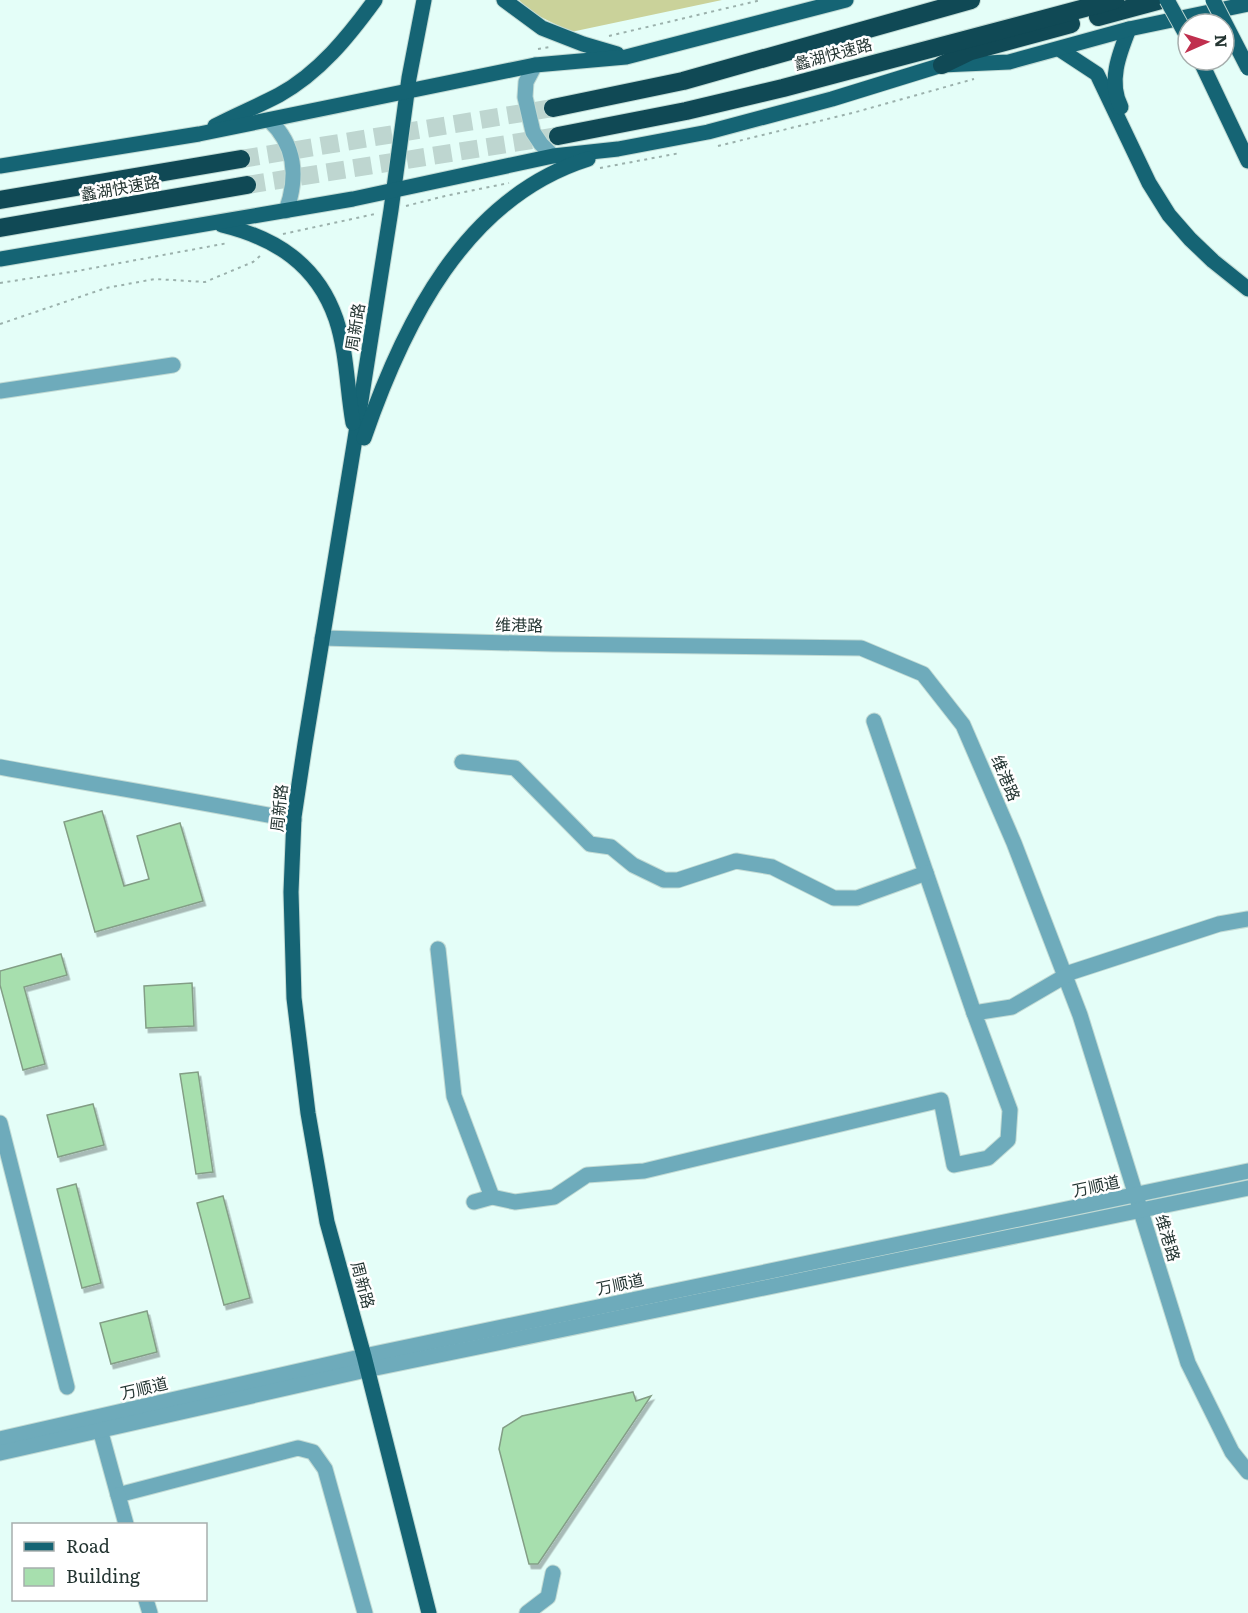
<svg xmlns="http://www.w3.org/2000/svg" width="1248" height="1613" viewBox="0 0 1248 1613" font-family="Literata,'Noto Sans SC',serif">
	<defs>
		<filter id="shadow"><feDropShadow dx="2.5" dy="4.5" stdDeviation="0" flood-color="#0004"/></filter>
	</defs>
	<rect width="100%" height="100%" fill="#e4fef8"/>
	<!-- green -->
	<path fill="#cad29a" d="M519 0H722L571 32 531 12Z"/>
	<!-- building -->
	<g fill="#a7dfae" stroke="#839e86" stroke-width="1.5" filter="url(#shadow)">
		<path d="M102 811 124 886 149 879 137 836 180 823 203 901 95 932 64 822Z"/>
		<path d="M61 954 67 975 24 987 45 1064 23 1070 0 985V971Z"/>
		<path d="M192 983 194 1026 146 1028 144 986Z"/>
		<path d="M198 1072 213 1172 196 1174 180 1074Z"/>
		<path d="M93 1104 104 1145 58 1157 47 1115Z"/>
		<path d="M76 1184 101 1283 82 1288 57 1189Z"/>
		<path d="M223 1196 250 1298 224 1305 197 1203Z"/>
		<path d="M147 1311 157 1352 111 1364 100 1323Z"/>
		<path d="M633 1392 636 1401 651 1396 538 1564H529L499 1449 503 1428 522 1416Z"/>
	</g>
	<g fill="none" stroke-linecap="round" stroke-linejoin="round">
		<!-- highway-tunnel -->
		<g stroke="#bed6d0" stroke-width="18" stroke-dasharray="18 9" stroke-linecap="butt">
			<path d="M241 159 553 108"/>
			<path d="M247 185 558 136"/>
		</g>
		<!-- minor casing -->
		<g stroke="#c1dad4" stroke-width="17">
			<g id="minor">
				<path d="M535 65 526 82 525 97 533 132 541 144 553 156"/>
				<path d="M269 120C296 145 298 178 286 211"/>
				<path d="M0 391 173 365"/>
				<path d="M322 638 553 644 861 648 923 674 963 725 1014 843 1080 1015 1188 1363 1232 1452 1248 1472"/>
				<path d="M874 721 974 1013"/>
				<path d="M462 762 515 768 590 844 611 847 633 865 664 880H678L736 861 772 867 834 898H857L926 873"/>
				<path d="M0 767C98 785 196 801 294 820"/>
				<path d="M438 949 454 1096 492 1197"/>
				<path d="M0 1123 67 1387"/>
				<path d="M474 1202 492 1197 515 1202 554 1197 587 1175 644 1171 941 1100 954 1165 988 1158 1008 1140 1010 1110 974 1013 1012 1007 1072 972 1219 924 1248 919"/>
				<path d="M98 1422 118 1495 298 1448 313 1452 325 1469 365 1613"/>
				<path d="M0 1439 369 1355 1248 1171"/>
				<path d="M0 1453 366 1370 1248 1188"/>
				<path d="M118 1495 126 1524"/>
				<path d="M146 1600 150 1613"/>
				<path d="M527 1613 548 1597 553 1573"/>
			</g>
		</g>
		<!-- major casing -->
		<g stroke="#c1dad4" stroke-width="17">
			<g id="major">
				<path d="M424 0 409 78 391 210 355 439 305 744 294 817 291 892 294 998 308 1113 327 1222 364 1356 429 1613"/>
				<path d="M504 0 542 28 583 44 617 54"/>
				<path d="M1059 49 1097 74 1149 183 1169 215 1190 239 1213 261 1248 289"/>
				<path d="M1200 60 1248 161"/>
				<path d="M1121 107C1108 82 1119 54 1129 29"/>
				<path d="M215 126C236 115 258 106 279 95 319 73 348 37 375 0"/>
				<path d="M0 166 199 134 535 65 626 57 846 0"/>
				<path d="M222 225C275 238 317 264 336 319 347 352 347 389 353 423"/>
				<path d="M0 259 353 199 553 156 618 149 708 132 832 99 942 65 1009 62 1129 29 1248 4"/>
				<path d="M364 438C403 325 464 198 588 159"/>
			</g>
		</g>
		<!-- highway casing -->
		<g stroke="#c1dad4" stroke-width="20">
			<g id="highway">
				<path d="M1098 17 1161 0"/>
				<path d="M942 65 971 51 1071 24"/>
				<path d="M553 108 683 81 971 0"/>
				<path d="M558 136 686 111 783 88 1115 0"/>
				<path d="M0 200 241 159"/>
				<path d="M0 228 247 185"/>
			</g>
		</g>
		<!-- path -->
		<g stroke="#9bb1ac" stroke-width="2" stroke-dasharray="3 4.5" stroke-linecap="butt">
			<path d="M609 36 761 0"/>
			<path d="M538 49 550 47"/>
			<path d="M718 146 856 112 974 79"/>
			<path d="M600 168 680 153"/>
			<path d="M406 206 445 196 509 183"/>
			<path d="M283 234 375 214"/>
			<path d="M0 283 77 271 228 243"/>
			<path d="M0 324 106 288 155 279 205 282 253 262 260 256"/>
		</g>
		<!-- minor -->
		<use href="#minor" stroke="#6eabbb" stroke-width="15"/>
		<!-- major -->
		<use href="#major" stroke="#156474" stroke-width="15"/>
		<!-- highway -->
		<use href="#highway" stroke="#104955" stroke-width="18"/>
		<!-- major-bridge casing -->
		<g stroke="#c1dad4" stroke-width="17" stroke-linecap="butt">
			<g id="major-bridge">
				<path d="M1167 0 1188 38"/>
				<path d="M1213 0 1248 68"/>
			</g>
		</g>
		<!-- major-bridge -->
		<use href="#major-bridge" stroke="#156474" stroke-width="15"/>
	</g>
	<g text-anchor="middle" stroke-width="5" stroke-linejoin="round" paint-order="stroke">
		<!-- street labels -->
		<g font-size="16" fill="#243532" stroke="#fff">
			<text transform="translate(833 54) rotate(-15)" y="6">蠡湖快速路</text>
			<text transform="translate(120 188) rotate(-10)" y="6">蠡湖快速路</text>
			<text transform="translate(355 327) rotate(-81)" y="6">周新路</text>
			<text transform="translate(519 625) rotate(1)" y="6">维港路</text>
			<text transform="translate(1006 778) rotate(67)" y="6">维港路</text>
			<text transform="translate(279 808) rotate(-84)" y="6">周新路</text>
			<text transform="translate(1096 1186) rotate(-12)" y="6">万顺道</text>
			<text transform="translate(1168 1238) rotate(73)" y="6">维港路</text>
			<text transform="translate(620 1284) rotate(-12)" y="6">万顺道</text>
			<text transform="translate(363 1285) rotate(75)" y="6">周新路</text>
			<text transform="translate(144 1388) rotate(-13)" y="6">万顺道</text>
		</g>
	</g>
	<!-- legend -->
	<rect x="12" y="1523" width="195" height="78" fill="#ffffff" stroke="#a7aead" stroke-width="1.5"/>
	<rect x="24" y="1542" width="30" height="9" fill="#156474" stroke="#a7aead" stroke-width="1.5"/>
	<text x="66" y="1553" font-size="18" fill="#243532">Road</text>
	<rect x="24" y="1568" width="30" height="18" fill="#a7dfae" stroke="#a7aead" stroke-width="1.5"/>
	<text x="66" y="1583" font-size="18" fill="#243532">Building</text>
	<!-- north arrow -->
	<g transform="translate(1206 42) rotate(87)"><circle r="28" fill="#ffffff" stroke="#a7aead" stroke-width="1.5"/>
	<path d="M0-4.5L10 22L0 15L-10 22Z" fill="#c02f4e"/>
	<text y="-9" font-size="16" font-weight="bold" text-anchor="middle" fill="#243532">N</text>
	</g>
</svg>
